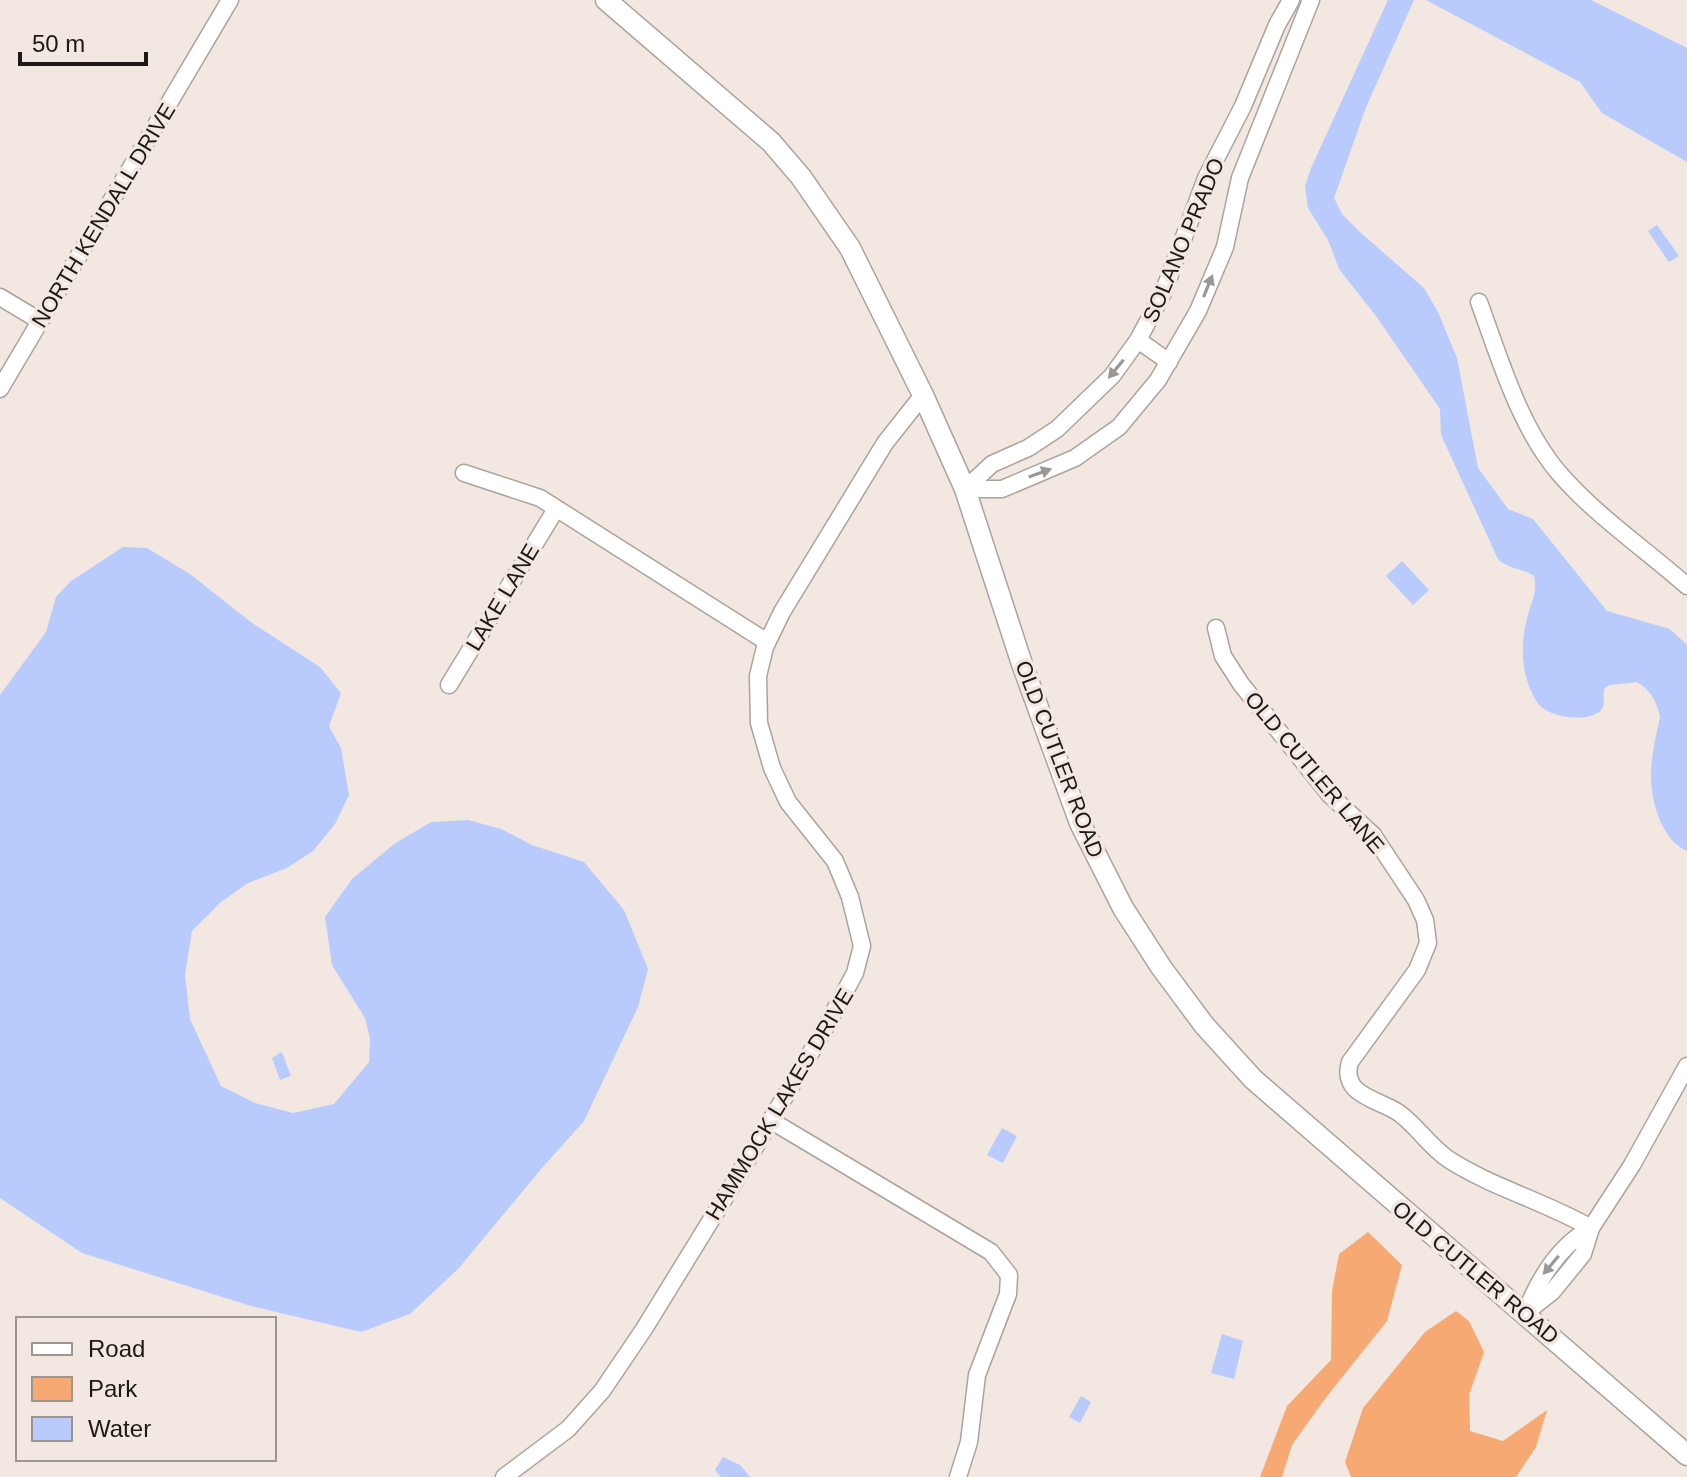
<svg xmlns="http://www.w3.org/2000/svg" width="1687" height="1477" viewBox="0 0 1687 1477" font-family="Helvetica,sans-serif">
	<rect width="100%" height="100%" fill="#f2e8e1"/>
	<!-- green -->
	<g fill="#f6a973">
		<path d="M1368 1232 1402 1265 1387 1321 1324 1400 1292 1445 1282 1477H1260L1287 1406 1331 1360 1332 1291 1339 1254Z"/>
		<path d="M1456 1311 1469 1321 1484 1352 1469 1395 1470 1431 1503 1441 1547 1410 1536 1447 1516 1477H1351L1345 1462 1363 1408 1425 1332Z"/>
	</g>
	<!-- water -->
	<g fill="#b9cafd">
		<path d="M1388 0H1414L1366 107 1334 198 1342 214 1361 233 1424 288 1438 312 1457 358 1478 468 1508 509 1533 519 1607 611 1670 629 1687 645V851C1663 841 1652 805 1651 780 1650 761 1656 735 1660 717 1657 701 1650 690 1637 682L1609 685 1604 689C1603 696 1606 707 1599 712 1585 723 1546 717 1537 702 1521 677 1520 645 1527 618 1531 602 1538 593 1534 576 1522 568 1508 569 1498 559L1441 435 1440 409 1376 316 1339 269 1328 240 1308 208 1305 186 1311 168Z"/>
		<path d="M1426 0H1591L1687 48V162L1602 113 1580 82Z"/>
		<path d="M1657 225 1679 256 1669 262 1648 231Z"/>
		<path d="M123 547 147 548 190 574 252 623 320 667 341 693 329 726 341 748 349 795 335 824 313 851 287 868 248 883 221 902 192 931 185 975 190 1019 221 1086 255 1103 293 1113 334 1104 369 1062 370 1039 365 1018 332 965 325 917 352 879 394 844 431 822 468 820 501 829 532 845 584 862 624 910 648 969 638 1007 584 1121 542 1168 459 1268 410 1314 361 1332 251 1306 82 1253 0 1198V695L46 632 56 597 71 581Z"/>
		<path d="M1402 561 1429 590 1413 605 1386 576Z"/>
		<path d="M282 1052 291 1076 280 1080 272 1058Z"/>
		<path d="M1002 1128 1017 1136 1003 1163 987 1155Z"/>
		<path d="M1222 1334 1243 1341 1234 1379 1211 1373Z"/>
		<path d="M1081 1396 1091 1402 1080 1423 1069 1417Z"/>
		<path d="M723 1457 740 1465 750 1477H721L715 1470Z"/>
	</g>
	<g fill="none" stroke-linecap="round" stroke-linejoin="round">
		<!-- minor casing -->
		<g stroke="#aca39d" stroke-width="19">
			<g id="minor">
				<path d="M0 297 40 321"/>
				<path d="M1479 302C1500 359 1519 426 1559 473 1595 515 1645 549 1687 586"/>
				<path d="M1138 340 1169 362"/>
				<path d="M0 389 230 0"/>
				<path d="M464 473 540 498 767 642"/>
				<path d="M965 489H1002L1075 458 1119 427 1158 380 1198 311 1225 247 1240 178 1311 0"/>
				<path d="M965 489 992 464 1028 448 1057 429 1112 376 1138 340 1163 293 1206 178 1243 106 1277 25 1291 0"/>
				<path d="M1216 628 1223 656 1241 684 1330 795 1373 835 1416 900 1425 920 1428 943 1417 970 1350 1062C1340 1096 1379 1099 1399 1113 1417 1126 1429 1146 1448 1159 1491 1187 1546 1202 1591 1228"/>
				<path d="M449 685 556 509"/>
				<path d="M770 1120 991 1252 1009 1275 1008 1294 977 1375 969 1442 958 1477"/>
				<path d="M1527 1309C1540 1277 1560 1245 1591 1228"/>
				<path d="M1525 1313 1552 1292 1583 1254 1591 1228 1632 1165 1687 1066"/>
				<path d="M504 1477 568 1429 602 1391 644 1329 735 1181 823 1032 855 973 862 946 850 897 835 861 788 802 772 768 759 723 758 676 765 647 782 612 885 443 923 395"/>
			</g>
		</g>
		<!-- major casing -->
		<g stroke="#aca39d" stroke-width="23">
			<path id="major" d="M606 0 771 142 801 177 850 248 923 395 965 489 1021 661 1080 823 1123 908 1161 967 1204 1025 1253 1079 1687 1455"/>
		</g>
		<!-- minor -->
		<use href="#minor" stroke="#fff" stroke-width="16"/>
		<!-- major -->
		<use href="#major" stroke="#fff" stroke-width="20"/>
	</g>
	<!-- one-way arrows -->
	<defs><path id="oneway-solid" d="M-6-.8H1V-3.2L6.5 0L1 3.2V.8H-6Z" transform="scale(2)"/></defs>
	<g fill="#999897">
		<use href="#oneway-solid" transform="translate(1208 286) rotate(-68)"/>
		<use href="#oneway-solid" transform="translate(1116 369) rotate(129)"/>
		<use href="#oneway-solid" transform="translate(1040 473) rotate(-20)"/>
		<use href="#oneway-solid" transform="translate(1551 1265) rotate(130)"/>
	</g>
	<g text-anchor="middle" stroke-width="7" stroke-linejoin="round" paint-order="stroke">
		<!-- street labels -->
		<g font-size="22" fill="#1d1917" stroke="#f2e8e1">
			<text transform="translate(103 215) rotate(-59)" y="8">NORTH KENDALL DRIVE</text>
			<text transform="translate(1183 240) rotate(-67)" y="8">SOLANO PRADO</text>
			<text transform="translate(502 597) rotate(-59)" y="8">LAKE LANE</text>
			<text transform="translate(1060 759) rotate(69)" y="8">OLD CUTLER ROAD</text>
			<text transform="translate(1315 772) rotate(50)" y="8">OLD CUTLER LANE</text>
			<text transform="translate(779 1104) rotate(-59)" y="8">HAMMOCK LAKES DRIVE</text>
			<text transform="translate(1476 1272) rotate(40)" y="8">OLD CUTLER ROAD</text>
		</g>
	</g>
	<!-- legend -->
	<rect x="16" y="1317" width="260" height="144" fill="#f2e8e1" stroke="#9d9590" stroke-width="2"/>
	<rect x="32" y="1343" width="40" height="12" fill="#ffffff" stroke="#9d9590" stroke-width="2"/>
	<text x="88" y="1357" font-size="24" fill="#1d1917">Road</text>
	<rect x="32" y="1377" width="40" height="24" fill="#f6a973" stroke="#9d9590" stroke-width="2"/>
	<text x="88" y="1397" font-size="24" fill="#1d1917">Park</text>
	<rect x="32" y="1417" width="40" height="24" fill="#b9cafd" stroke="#9d9590" stroke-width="2"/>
	<text x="88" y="1437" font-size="24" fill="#1d1917">Water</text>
	<!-- scale -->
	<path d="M20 52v12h126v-12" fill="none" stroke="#1d1917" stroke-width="4"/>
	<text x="32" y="52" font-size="24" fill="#1d1917" stroke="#f2e8e1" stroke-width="6" paint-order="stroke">50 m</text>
</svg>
